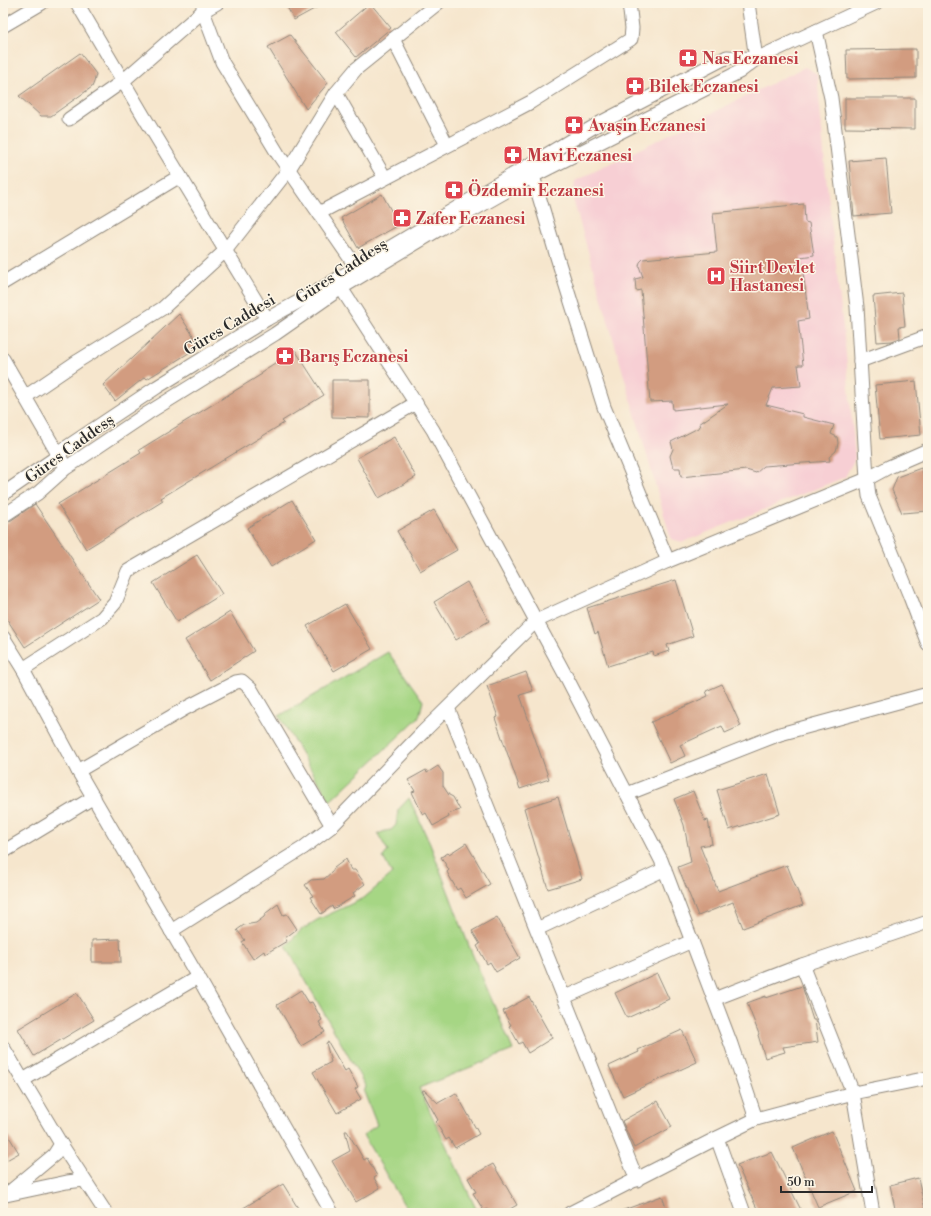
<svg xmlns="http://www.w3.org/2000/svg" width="931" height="1216" viewBox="0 0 931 1216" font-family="'Libre Bodoni',serif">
	<rect width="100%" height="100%" fill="#fcf5e5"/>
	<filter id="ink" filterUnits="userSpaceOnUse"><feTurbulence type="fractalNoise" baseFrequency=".025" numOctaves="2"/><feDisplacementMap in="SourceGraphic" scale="8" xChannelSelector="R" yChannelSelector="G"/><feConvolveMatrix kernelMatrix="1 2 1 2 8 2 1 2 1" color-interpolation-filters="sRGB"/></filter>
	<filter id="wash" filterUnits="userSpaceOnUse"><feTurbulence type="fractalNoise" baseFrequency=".012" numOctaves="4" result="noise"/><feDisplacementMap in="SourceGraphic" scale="16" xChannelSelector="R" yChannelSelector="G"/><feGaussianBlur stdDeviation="0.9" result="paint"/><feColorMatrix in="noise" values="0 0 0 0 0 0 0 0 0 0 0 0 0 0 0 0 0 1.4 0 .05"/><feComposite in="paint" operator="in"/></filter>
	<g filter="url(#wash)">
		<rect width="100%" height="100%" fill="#f6e6cd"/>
		<!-- built -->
		<path fill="#f7cfd4" d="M805 67 817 74 826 176 846 354 855 458 845 477 683 542 671 539 573 199 575 181Z"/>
		<!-- green -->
		<g fill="#a6d684" stroke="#688058">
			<path d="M388 652 423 701 419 717 330 801 279 716Z"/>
			<path d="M409 798 430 844 469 946 513 1050 419 1088 478 1213H409L363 1135 377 1125 364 1092 366 1087 286 946 301 930 317 920 364 898 392 874 383 857 388 851 378 834 385 831 391 830 396 825 398 810Z"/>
		</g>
		<g id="blocks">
			<!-- building -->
			<g fill="#d29c80">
				<path d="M285 3H325L294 20Z"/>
				<path d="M370 3 391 28 356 57 336 32Z"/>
				<path d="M290 35 328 83 306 109 268 47Z"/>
				<path d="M916 49V78L847 79 846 50Z"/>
				<path d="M80 53 96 74 94 82 92 87 51 116H41L19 96Z"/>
				<path d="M845 98H915V129L845 128Z"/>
				<path d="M886 158 891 213 854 216 849 161Z"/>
				<path d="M382 194 399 225 358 248 341 218Z"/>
				<path d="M804 204 805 222 809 223 814 255 801 257 809 319 798 321 803 365H798L801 386 773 388 766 405 803 414V417L834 425 831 434 837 437 838 443 836 451 829 457 830 461 764 466 756 473 746 470 681 477 680 468H674L672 464 670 456 673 449 671 442 700 427 699 424 728 404 673 410 672 401 650 402 641 290 636 291 635 279 643 277 639 266 640 262 643 259 717 252 713 213Z"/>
				<path d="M902 293 905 326 899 327 900 338 892 341 877 342 873 296Z"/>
				<path d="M179 314 200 346 147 379 145 377 115 401 103 385Z"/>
				<path d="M295 350 324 395 282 421 284 423 161 498 163 501 86 549 58 504 141 453 139 450 262 374 261 372Z"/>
				<path d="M332 380H370V418L332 417Z"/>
				<path d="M916 381 921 435 880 439 875 385Z"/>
				<path d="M394 437 416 477 379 498 357 458Z"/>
				<path d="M921 468 928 486V511L902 513 892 490 897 477Z"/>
				<path d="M292 500 316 539 271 567 247 528Z"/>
				<path d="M35 504 99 599 25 647 3 613V524L7 523Z"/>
				<path d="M434 510 457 550 420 571 397 531Z"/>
				<path d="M197 555 222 594 177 622 153 583Z"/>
				<path d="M676 580 693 636 667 645 669 651 654 656 653 652 608 666 598 632 595 634 587 608Z"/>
				<path d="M467 582 489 621 456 640 434 602Z"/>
				<path d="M345 604 372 649 334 671 307 626Z"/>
				<path d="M230 612 254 651 210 680 185 640Z"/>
				<path d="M526 672 533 691 520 695 549 779 520 789 495 718 498 717 487 686Z"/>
				<path d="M722 684 741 726 725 733 722 726 680 745 685 756 670 763 651 722 708 696 706 691Z"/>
				<path d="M438 766 443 773V786L449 795 453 797 460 810 448 814 449 817 433 826 426 813 423 815 412 792 415 791 408 780 426 770 427 773Z"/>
				<path d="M768 774 780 814 729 830 717 790Z"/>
				<path d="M693 791 705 821 708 820 712 844 700 846 718 891 787 865 803 905 743 928 733 902 698 916 678 867 691 862 684 825 674 799Z"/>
				<path d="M558 797 582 879 548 889 524 808Z"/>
				<path d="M466 843 490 884 466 898 460 888 457 890 447 872 449 870 441 857 448 853 449 854Z"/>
				<path d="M346 859 351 870H355L365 884 353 893 355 896 333 909 332 906 321 914 310 897 313 896 305 885 311 880 324 879 332 872 334 868Z"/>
				<path d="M278 904 283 915 287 914 297 929 285 938 287 941 265 954 264 951 253 959 242 942 245 940 237 930 244 925 256 923 264 917 266 913Z"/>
				<path d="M497 917 520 958 496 972 490 962 487 964 477 946 480 944 472 931Z"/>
				<path d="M120 939 121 962H92V940Z"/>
				<path d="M657 973 669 999 627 1018 615 993Z"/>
				<path d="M802 986 813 1020H815L818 1042 783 1047 785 1052 765 1058 758 1035 759 1034 747 1003 766 996V998Z"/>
				<path d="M301 990 309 1003 312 1002 322 1020 319 1022 325 1032 301 1046 277 1005Z"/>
				<path d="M77 993 94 1020 34 1056 18 1029Z"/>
				<path d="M529 997 552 1038 528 1053 522 1042 519 1044 509 1026 511 1025 503 1011Z"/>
				<path d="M682 1030 697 1062 623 1096 609 1066 639 1052 638 1050Z"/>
				<path d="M328 1042 345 1071 348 1069 358 1087 355 1089 361 1099 337 1113 313 1072 331 1062 326 1043Z"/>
				<path d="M424 1090 438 1103 456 1093 479 1134 455 1148 449 1138 446 1140 436 1122 438 1120 422 1091Z"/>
				<path d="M658 1101 672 1127 634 1148 622 1121Z"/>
				<path d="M3 1127 19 1153 3 1162Z"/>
				<path d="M345 1131H347L364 1160 367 1158 377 1176 374 1178 380 1188 356 1202 332 1161 350 1151Z"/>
				<path d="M832 1131 857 1191 818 1207 793 1148Z"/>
				<path d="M772 1152 801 1210 794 1213H759L737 1165Z"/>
				<path d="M493 1164 517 1205 503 1213H489L487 1209 484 1211 473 1193 476 1192 468 1178Z"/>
				<path d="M918 1178 926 1213H896L890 1185Z"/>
				<path d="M283 1184 301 1213H235Z"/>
				<path d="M662 1196 668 1213H619L618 1212Z"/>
			</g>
		</g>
	</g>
	<g filter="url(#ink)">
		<use href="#blocks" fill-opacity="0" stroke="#90887c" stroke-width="1"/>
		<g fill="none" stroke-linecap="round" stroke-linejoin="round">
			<!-- minor casing -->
			<g stroke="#90887c" stroke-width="15">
				<g id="minor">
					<path d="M77 3 143 115 267 319"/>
					<path d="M203 3V11L222 62 278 154 361 274"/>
					<path d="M748 3 756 59"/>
					<path d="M3 26 42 3"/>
					<path d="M816 31 831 98 857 307 867 479 869 496 909 594 928 644"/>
					<path d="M393 39 447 145"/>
					<path d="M336 93 385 178"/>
					<path d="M69 119 123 81 203 11 217 3"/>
					<path d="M533 176 557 257 604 407 668 561"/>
					<path d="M319 213 531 102 631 39 632 28 629 3"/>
					<path d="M3 283 180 176"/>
					<path d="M341 288 433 430 568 680 661 860 731 1044 756 1119"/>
					<path d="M3 359 62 461"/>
					<path d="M860 361 928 336"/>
					<path d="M25 397 78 361 163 308 225 251 289 169 336 93 356 69 438 3"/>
					<path d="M3 494 58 456 64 449 157 387 267 319 318 291 357 267 600 123 727 57 756 59"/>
					<path d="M3 516 38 493 66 468 148 413 275 334 341 288 441 228 533 176 739 72 756 59 876 3"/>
					<path d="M3 637 23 669 78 771 198 977 332 1213"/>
					<path d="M23 669 102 618 115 603 128 571 416 403"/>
					<path d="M448 708 637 1180"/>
					<path d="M78 771 186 708 236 682 242 681 251 689 332 826"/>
					<path d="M627 794 780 734 928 694"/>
					<path d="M3 852 94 797"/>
					<path d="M537 929 665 869"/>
					<path d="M171 931 303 848 332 826 422 733 536 621 668 561 867 479 889 467 928 450"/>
					<path d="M802 965 853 1093 873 1213"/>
					<path d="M565 997 692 941"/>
					<path d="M714 999 802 965 928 922"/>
					<path d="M3 1047 61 1144 106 1213"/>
					<path d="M23 1080 198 977"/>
					<path d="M717 1138 744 1213"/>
					<path d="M61 1144 54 1155 6 1195 67 1182 84 1180"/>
					<path d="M570 1213 717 1138 756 1119 853 1093 928 1078"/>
				</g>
			</g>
			<!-- minor -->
			<use href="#minor" stroke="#fff" stroke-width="13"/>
		</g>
	</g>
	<!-- icons -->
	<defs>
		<g id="pharmacy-square" transform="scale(1)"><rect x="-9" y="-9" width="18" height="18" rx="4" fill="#e0444e" stroke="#fcf5e5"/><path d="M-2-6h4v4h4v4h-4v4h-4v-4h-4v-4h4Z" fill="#fff"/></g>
		<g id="hospital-square" transform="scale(1)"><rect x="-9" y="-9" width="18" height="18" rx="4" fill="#e0444e" stroke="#fcf5e5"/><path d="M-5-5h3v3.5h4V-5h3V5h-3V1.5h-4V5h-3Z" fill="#fff"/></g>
	</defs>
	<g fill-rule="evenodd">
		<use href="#pharmacy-square" x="688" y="58"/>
		<use href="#pharmacy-square" x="635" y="86"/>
		<use href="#pharmacy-square" x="574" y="125"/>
		<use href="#pharmacy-square" x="513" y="155"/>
		<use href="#pharmacy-square" x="454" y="190"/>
		<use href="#pharmacy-square" x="402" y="218"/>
		<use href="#hospital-square" x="716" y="276"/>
		<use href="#pharmacy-square" x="285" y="356"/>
	</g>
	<g text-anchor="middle" stroke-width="3" stroke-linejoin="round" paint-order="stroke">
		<!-- health labels -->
		<g font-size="16" font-weight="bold" fill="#be3a42" stroke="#fcf5e5" text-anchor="start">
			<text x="702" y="64">Nas Eczanesi</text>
			<text x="649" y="92">Bilek Eczanesi</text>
			<text x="588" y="131">Avaşin Eczanesi</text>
			<text x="527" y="161">Mavi Eczanesi</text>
			<text x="468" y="196">Özdemir Eczanesi</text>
			<text x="416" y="224">Zafer Eczanesi</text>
			<text x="730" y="273">Siirt Devlet<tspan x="730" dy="18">Hastanesi</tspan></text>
			<text x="299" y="362">Barış Eczanesi</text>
		</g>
		<!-- street labels -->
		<g font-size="16" fill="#2b2b2b" stroke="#fcf5e5">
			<text transform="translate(341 270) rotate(-33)" y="6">Güres Caddesş</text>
			<text transform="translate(229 324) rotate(-31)" y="6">Güres Caddesi</text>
			<text transform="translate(69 448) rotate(-36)" y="6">Güres Caddesş</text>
		</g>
	</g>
	<!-- margin -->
	<rect width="931" height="1216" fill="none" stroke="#fcf5e5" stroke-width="16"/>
	<!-- scale -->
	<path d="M781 1186v6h91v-6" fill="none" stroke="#2b2b2b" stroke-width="2"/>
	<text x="787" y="1186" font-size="12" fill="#2b2b2b" stroke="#fcf5e5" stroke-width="3" paint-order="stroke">50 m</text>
</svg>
